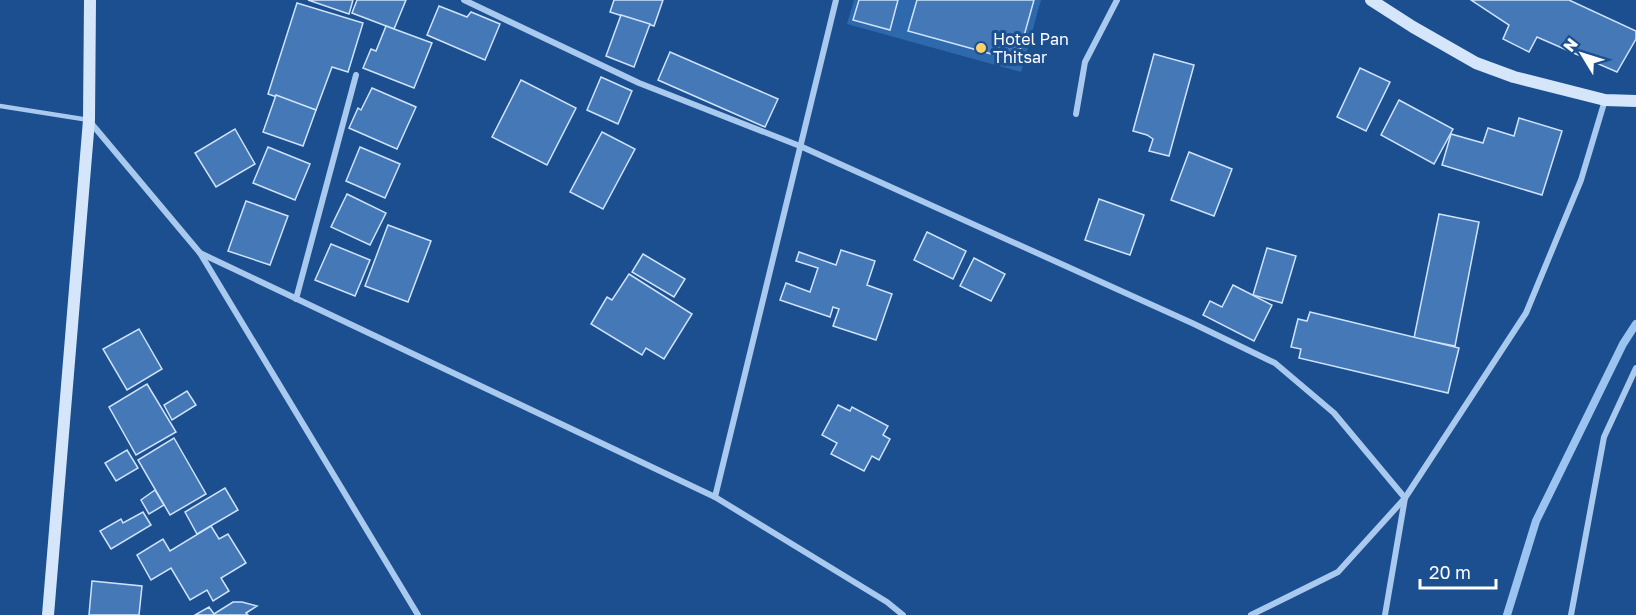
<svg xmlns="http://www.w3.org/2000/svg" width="1636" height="615" viewBox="0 0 1636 615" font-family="'Golos Text',sans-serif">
	<rect width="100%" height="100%" fill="#1b4f8f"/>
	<!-- green -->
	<path fill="#2e69ad" d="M854 0H1041L1021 72 847 24Z"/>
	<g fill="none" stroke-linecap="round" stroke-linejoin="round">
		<!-- stream -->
		<path stroke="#9cc4f0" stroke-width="8" d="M1507 615 1536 521 1623 344 1636 324"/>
	</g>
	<!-- building -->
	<g fill="#4478b7" stroke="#cfe3fa" stroke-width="1.5">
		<path d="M308 0H353L349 14Z"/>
		<path d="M357 0H406L394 29 352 13Z"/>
		<path d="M614 0H663L654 26 610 12Z"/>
		<path d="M859 0H898L890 30 853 20Z"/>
		<path d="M917 0H1034L1017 61 908 31Z"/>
		<path d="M1471 0H1569L1636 31V39L1617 72 1537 37 1529 52 1503 39 1509 25Z"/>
		<path d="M297 3 363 23 348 72 332 67 316 110 268 94Z"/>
		<path d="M439 6 467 17 471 12 500 24 485 60 427 35Z"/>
		<path d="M621 15 650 24 634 67 606 56Z"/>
		<path d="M386 26 432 43 414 88 363 68 371 49 376 51Z"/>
		<path d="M670 52 778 99 765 127 658 80Z"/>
		<path d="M1154 54 1194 65 1169 156 1149 151 1153 139 1147 135 1133 131Z"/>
		<path d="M1360 68 1390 82 1366 131 1337 117Z"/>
		<path d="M601 77 632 91 618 124 587 110Z"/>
		<path d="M521 80 576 108 547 165 492 137Z"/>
		<path d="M372 88 416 107 397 149 349 128 358 108 361 110Z"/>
		<path d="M276 95 316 110 303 146 263 132Z"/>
		<path d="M1399 100 1453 129 1434 164 1381 135Z"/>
		<path d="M1519 118 1562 131 1542 195 1442 165 1451 134 1483 143 1488 128 1514 136Z"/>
		<path d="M235 129 255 164 216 187 195 153Z"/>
		<path d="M602 132 635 149 603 209 570 192Z"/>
		<path d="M268 147 310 164 295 200 253 183Z"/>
		<path d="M360 147 400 164 385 198 346 181Z"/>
		<path d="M1189 152 1232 169 1214 216 1171 200Z"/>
		<path d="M347 194 386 213 370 245 331 227Z"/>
		<path d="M1099 199 1144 215 1130 255 1085 240Z"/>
		<path d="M246 201 288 216 270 265 228 251Z"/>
		<path d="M1439 214 1479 222 1455 346 1414 338Z"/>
		<path d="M388 225 431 241 408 302 365 286Z"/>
		<path d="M927 232 966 251 953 279 914 260Z"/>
		<path d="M331 244 370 260 355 296 315 280Z"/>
		<path d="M1267 248 1296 256 1282 303 1253 295Z"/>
		<path d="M841 250 875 261 867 285 892 294 876 340 833 326 839 309 833 307 830 317 780 300 786 283 810 292 818 268 796 261 799 252 836 265Z"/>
		<path d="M643 254 685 279 674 297 632 272Z"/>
		<path d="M974 258 1005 274 991 301 960 286Z"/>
		<path d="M629 274 692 314 664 359 646 348 642 355 591 324 607 297 612 300Z"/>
		<path d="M1233 285 1272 305 1254 341 1203 315 1210 301 1222 307Z"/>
		<path d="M1310 312 1459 348 1448 393 1299 358 1301 349 1291 347 1298 319 1307 321Z"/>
		<path d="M139 329 162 369 127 390 103 349Z"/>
		<path d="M147 384 176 432 136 455 109 407Z"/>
		<path d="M187 391 196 405 172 420 164 405Z"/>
		<path d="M838 405 850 411 852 407 888 426 883 435 890 439 879 460 872 456 864 471 831 454 837 443 822 435Z"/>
		<path d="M174 438 206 494 170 515 138 460Z"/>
		<path d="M127 450 138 468 116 481 105 463Z"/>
		<path d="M225 488 238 510 197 534 185 512Z"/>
		<path d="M155 490 164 505 149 514 141 500Z"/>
		<path d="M143 512 151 525 111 549 100 531 121 519 123 523Z"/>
		<path d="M211 526 219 539 228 534 246 563 221 578 229 591 213 601 207 590 190 600 171 568 151 580 137 555 163 539 170 551Z"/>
		<path d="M92 581 142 586 139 615H89Z"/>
		<path d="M233 602H242L257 606 246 613 248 615H195L209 607 214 614Z"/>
	</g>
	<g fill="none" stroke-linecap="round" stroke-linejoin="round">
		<!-- lane -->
		<path stroke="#a9c9ee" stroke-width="4.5" d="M0 106 89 120"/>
		<!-- street -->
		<g stroke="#a9c9ee" stroke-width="6">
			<path d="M464 0 639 83 800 146 1192 323 1275 363 1334 413 1405 498 1385 615"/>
			<path d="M1076 114 1085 62 1117 0"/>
			<path d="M91 123 200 253 418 615"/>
			<path d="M200 253 715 497 887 602 903 615"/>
			<path d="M296 299 356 75"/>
			<path d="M715 497 836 0"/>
			<path d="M1251 615 1338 572 1405 498 1526 313 1581 180 1605 100"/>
			<path d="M1571 615 1604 437 1636 368"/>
		</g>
		<!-- secondary -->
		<g stroke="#d6e6fa" stroke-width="12">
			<path d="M1371 0 1413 27 1476 63 1514 77 1605 100 1636 101"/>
			<path d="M48 615 89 120 90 0"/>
		</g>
	</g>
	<!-- markers -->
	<circle fill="#ffd166" stroke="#1b4f8f" stroke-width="2" cx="981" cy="48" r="6"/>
	<g text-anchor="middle" stroke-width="6" stroke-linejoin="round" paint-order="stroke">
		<!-- poi labels -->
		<g font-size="16" fill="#fff" stroke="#1b4f8f" text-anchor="start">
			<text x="993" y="45">Hotel Pan<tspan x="993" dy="18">Thitsar</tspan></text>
		</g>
	</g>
	<!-- north arrow -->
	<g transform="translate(1582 54) rotate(308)" stroke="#1b4f8f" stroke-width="4.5" paint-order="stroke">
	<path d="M0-4.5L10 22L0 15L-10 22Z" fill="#ffffff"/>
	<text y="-9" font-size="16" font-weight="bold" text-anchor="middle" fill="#ffffff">N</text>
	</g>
	<!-- scale -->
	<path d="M1420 579v9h76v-9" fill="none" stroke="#ffffff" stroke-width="3"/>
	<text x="1429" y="579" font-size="18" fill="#ffffff" stroke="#1b4f8f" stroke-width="4.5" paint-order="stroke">20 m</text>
</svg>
